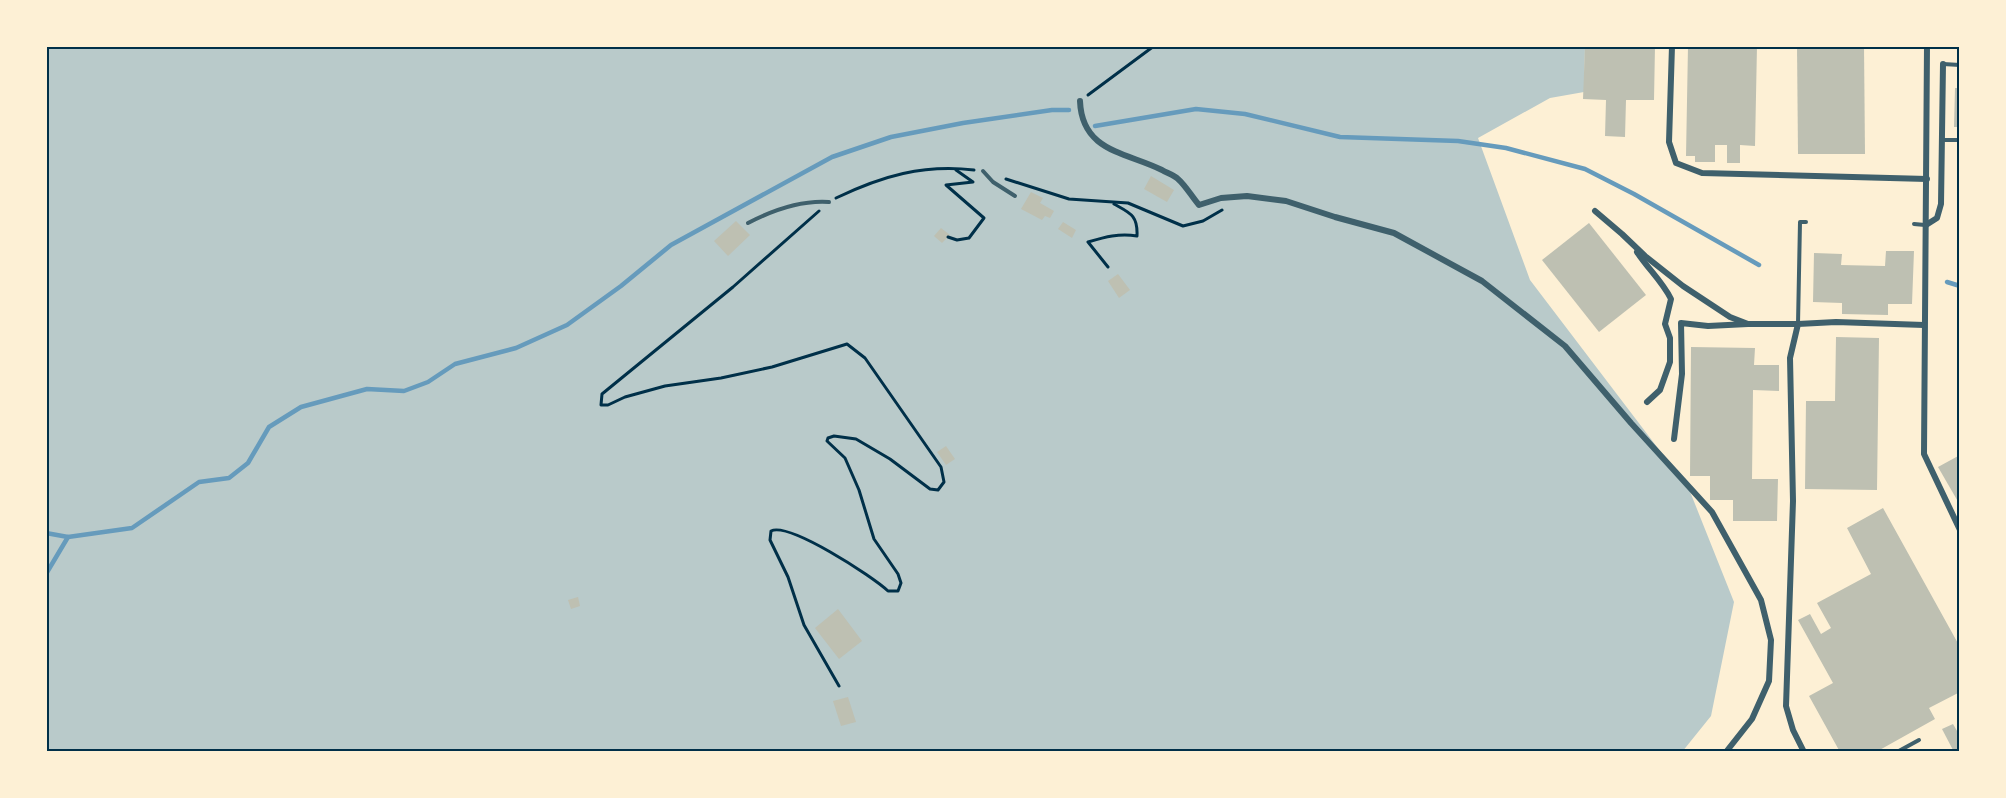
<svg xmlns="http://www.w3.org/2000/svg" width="2006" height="798" font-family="'Libre Baskerville',serif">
<rect width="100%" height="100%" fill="#fdf0d5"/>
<polygon fill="#b9caca" points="46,47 1585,47 1584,92 1550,98 1478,138 1530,280 1689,489 1734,602 1711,716 1682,752 47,751"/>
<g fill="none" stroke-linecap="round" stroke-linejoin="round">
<g stroke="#669bbc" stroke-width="4.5">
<polyline points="1095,126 1196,109 1245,114 1340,137 1458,141 1506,148 1585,169 1634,194 1759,265"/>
<polyline points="1947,282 1960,286"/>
<polyline points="46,533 68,537 132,528 199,482 229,478 248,463 269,427 301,407 367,389 404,391 428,382 455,364 516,348 567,325 621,286 671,245 832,157 891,137 963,123 1052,110 1069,110"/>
<polyline points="46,574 68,537"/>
</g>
</g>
<g fill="#bec0b2">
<polygon points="1585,46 1655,46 1654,100 1626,100 1625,137 1605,136 1606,100 1583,99"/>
<polygon points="1688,46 1757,46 1755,146 1740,145 1740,163 1727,163 1727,145 1715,145 1715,162 1695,162 1695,156 1686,156"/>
<polygon points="1797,46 1864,46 1865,154 1798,154"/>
<polygon points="1955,88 1960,88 1960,127 1954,127"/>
<polygon points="1151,176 1174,190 1167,202 1144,189"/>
<polygon points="1031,192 1043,198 1040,203 1054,211 1050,218 1045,216 1042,220 1021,209"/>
<polygon points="736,221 750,235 728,256 714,241"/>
<polygon points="1063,222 1076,230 1072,238 1058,229"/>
<polygon points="1589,223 1646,295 1599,332 1542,260"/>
<polygon points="941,228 950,235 942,243 934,236"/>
<polygon points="1886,251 1914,251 1912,304 1888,304 1888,315 1842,314 1842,303 1813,302 1814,253 1842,254 1841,265 1885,266"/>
<polygon points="1118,274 1130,290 1119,298 1108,281"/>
<polygon points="1836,337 1879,338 1877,490 1805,489 1806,401 1835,401"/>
<polygon points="1691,347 1755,348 1754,365 1779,365 1779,391 1753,390 1752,479 1778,479 1777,521 1733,521 1733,500 1710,500 1710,476 1690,476"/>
<polygon points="946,446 955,459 946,465 937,452"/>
<polygon points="1960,455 1960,505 1938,467"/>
<polygon points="1883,508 1960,647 1960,692 1929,708 1935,719 1876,752 1840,752 1809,696 1833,683 1798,620 1810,614 1821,634 1831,628 1817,603 1871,574 1847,528"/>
<polygon points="578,597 580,606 571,609 568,600"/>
<polygon points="838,609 862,641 839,659 815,628"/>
<polygon points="848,697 856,722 841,726 833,701"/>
<polygon points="1953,724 1960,736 1960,752 1954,752 1942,729"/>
</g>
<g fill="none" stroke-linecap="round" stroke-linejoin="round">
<g stroke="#003049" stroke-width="3">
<polyline points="1088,95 1154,46"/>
<polyline points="1006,179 1069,199 1128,203 1183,226 1203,221 1222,210"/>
<path d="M836 198C882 176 923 164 974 170"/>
<path d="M819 211 733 287 602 394 601 405H608L625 397 665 386 721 378 772 367 847 344 865 358 941 467 944 482 938 490 930 489 890 459 856 439 834 436 828 438 827 441 845 458 859 490 874 539 898 574 901 583 898 591H888C872 576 789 522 771 531L770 540 788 577 804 625 839 686"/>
<polyline points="948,237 957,240 969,238 984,218 946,185 973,182 956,170"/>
<path d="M1108 267 1088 242C1105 237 1119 233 1137 236 1138 215 1130 213 1114 204"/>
</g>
<g stroke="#3f606c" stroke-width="4">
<polyline points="1943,64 1960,65"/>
<polyline points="1943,140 1960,140"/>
<polyline points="983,171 993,182 1015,196"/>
<path d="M748 223C773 210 800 200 829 202"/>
<polyline points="1914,224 1925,225"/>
<polyline points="1798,324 1800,222 1806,222"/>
<polyline points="1897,752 1919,740"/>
</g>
<g stroke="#3f606c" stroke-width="6">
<polyline points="1672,46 1669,142 1676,163 1702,173 1927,179"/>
<polyline points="1927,46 1924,454 1960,530"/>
<path d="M1080 101C1082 152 1126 152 1162 170 1167 173 1174 175 1178 179 1186 186 1192 197 1199 205L1221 198 1247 196 1286 201 1335 217 1394 233 1482 281 1565 346 1631 423 1712 512 1761 600 1771 640 1769 681 1752 719 1726 752"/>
<polyline points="1595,211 1622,234 1645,256 1683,286 1730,317 1748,324 1798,324"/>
<polyline points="1926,225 1937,218 1941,204 1943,64"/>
<path d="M1637 252C1648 269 1662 281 1671 299L1665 324 1670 338V362L1660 390 1647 402"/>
<polyline points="1674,439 1682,374 1681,323 1708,326 1748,324"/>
<polyline points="1804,752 1793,730 1786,706 1793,501 1790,358 1798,324 1836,322 1924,325"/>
</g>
</g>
<rect width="2006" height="798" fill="none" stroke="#fdf0d5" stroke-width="96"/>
<rect x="48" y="48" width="1910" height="702" fill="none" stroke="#003049" stroke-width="2"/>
</svg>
